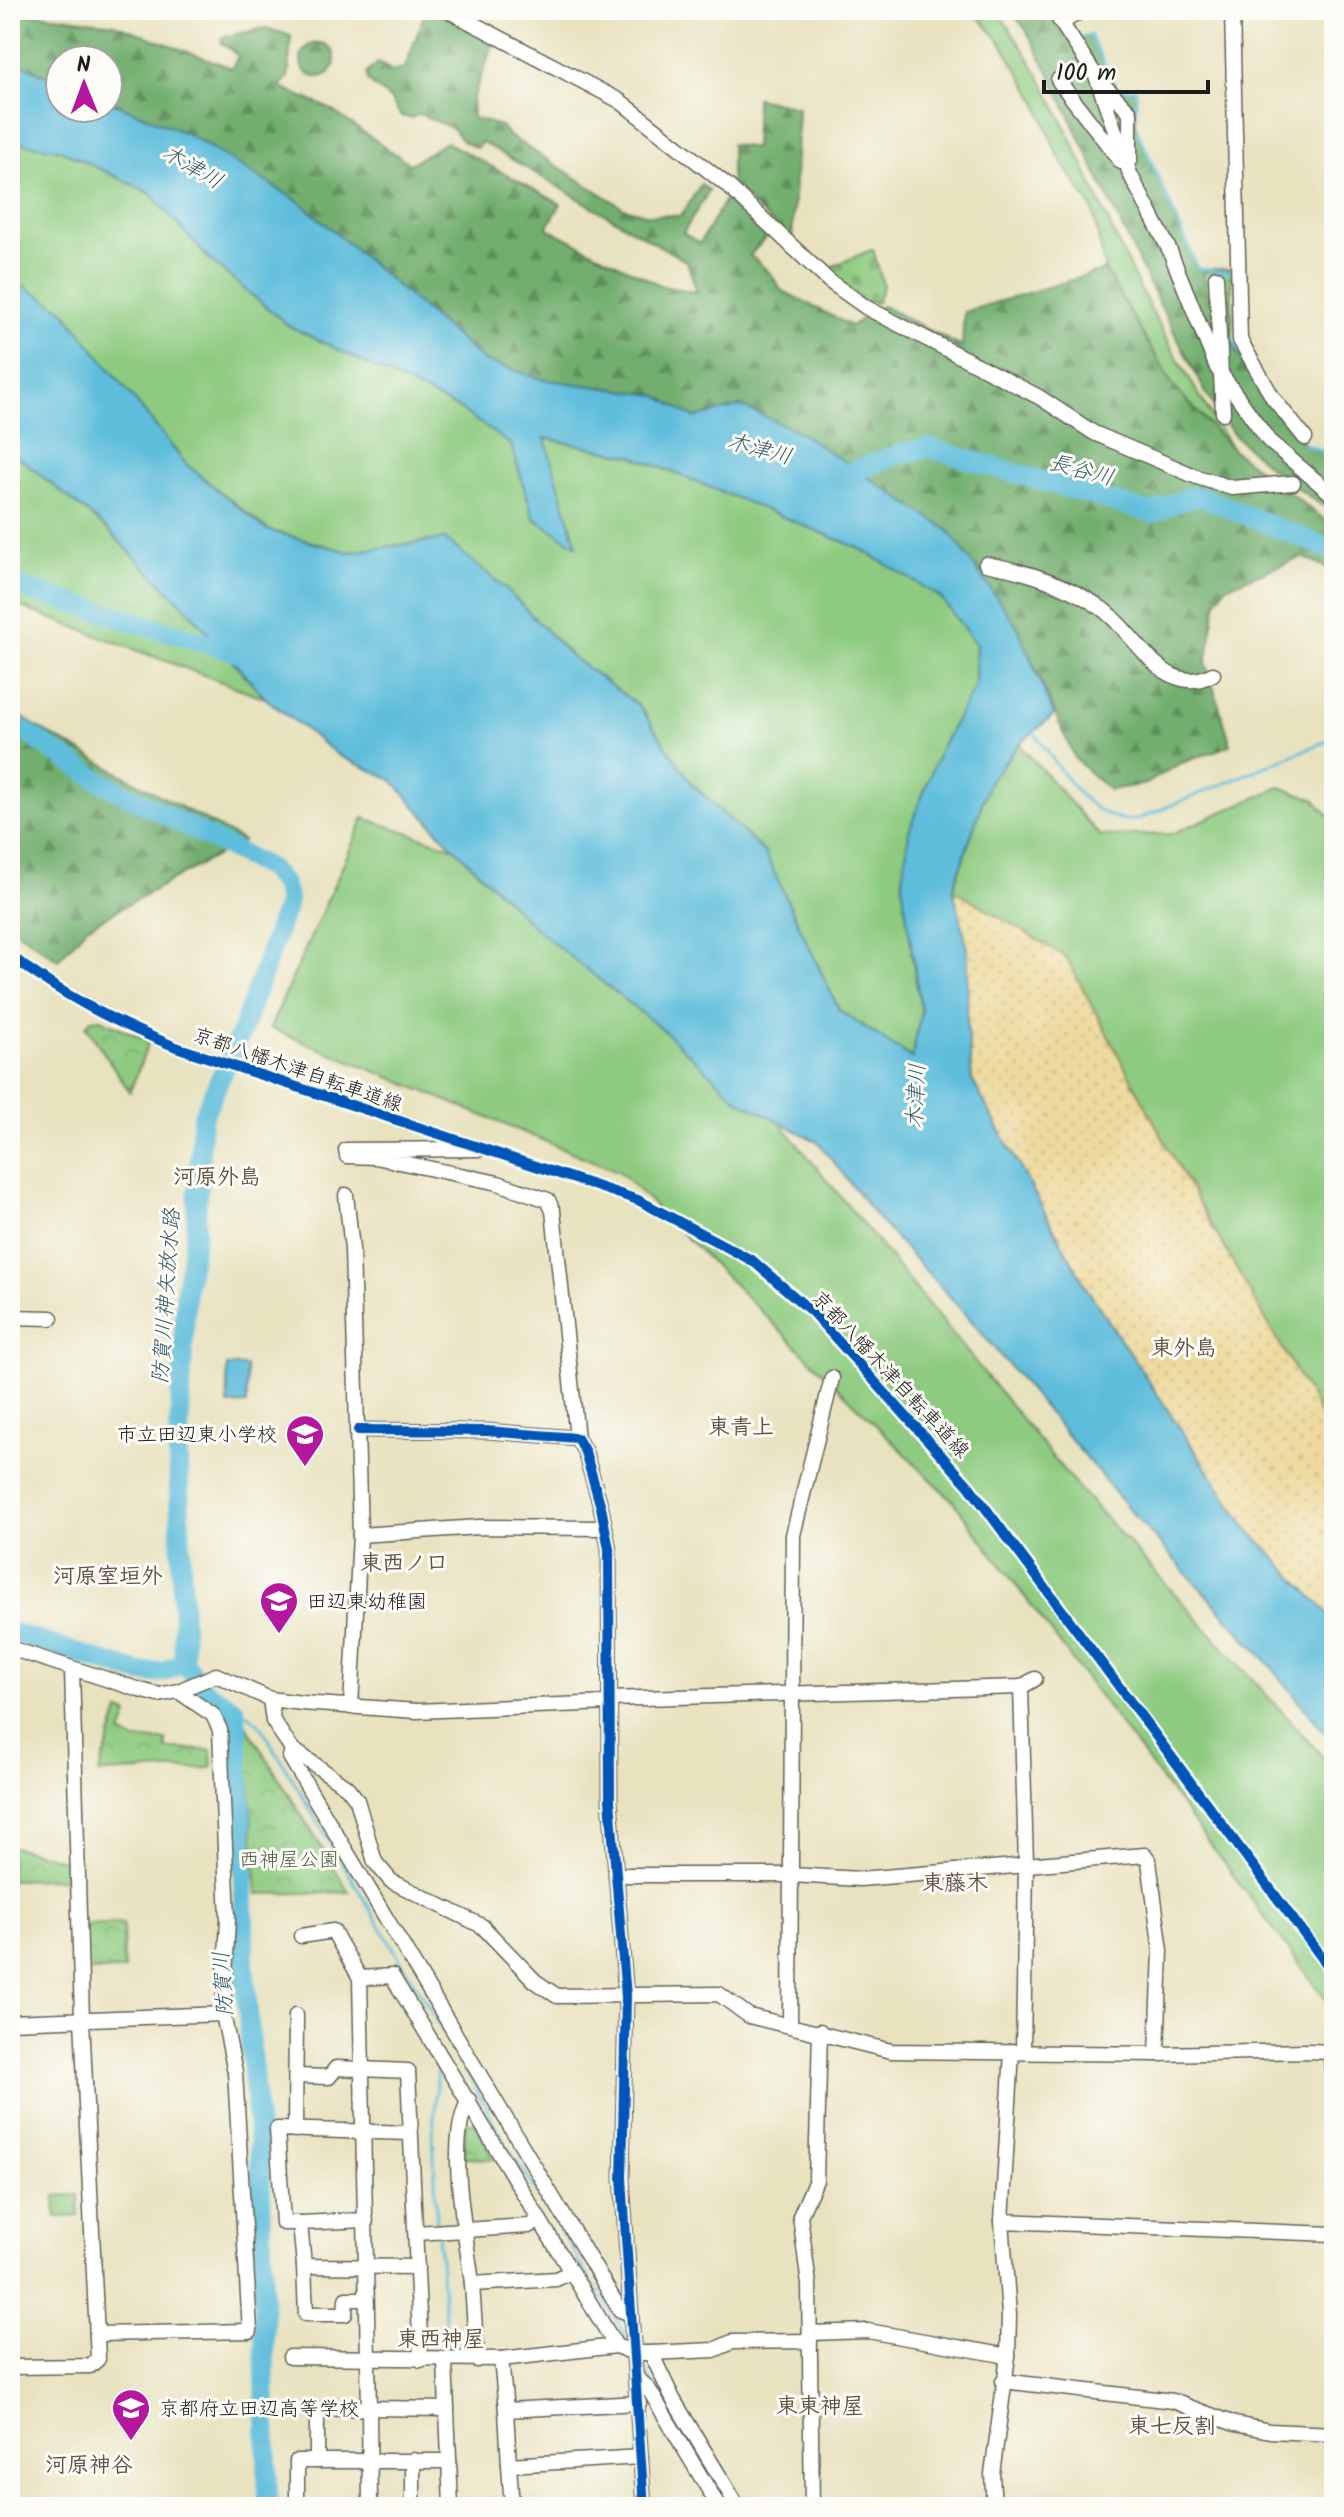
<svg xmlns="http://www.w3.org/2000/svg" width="1344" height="2517" font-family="Kalam,'Klee One',sans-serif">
<defs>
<pattern id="forest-firs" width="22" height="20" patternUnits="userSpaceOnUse" patternTransform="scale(2)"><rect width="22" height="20" fill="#72af6e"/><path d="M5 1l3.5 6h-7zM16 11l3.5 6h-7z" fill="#5d8e5a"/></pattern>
<pattern id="sand-dots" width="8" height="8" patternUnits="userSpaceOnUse" patternTransform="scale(2)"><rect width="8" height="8" fill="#eeda9e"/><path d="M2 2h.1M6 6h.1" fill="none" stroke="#ccba88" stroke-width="1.8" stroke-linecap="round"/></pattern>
<pattern id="cemetery-stones" width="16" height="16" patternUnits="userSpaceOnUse" patternTransform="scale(2)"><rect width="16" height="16" fill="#8ecb80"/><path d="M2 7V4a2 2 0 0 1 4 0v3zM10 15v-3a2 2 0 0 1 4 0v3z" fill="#7aae6e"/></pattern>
<pattern id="park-crowns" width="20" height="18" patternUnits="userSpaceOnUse" patternTransform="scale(2)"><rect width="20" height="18" fill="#8ecb80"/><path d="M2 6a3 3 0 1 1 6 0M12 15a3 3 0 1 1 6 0" fill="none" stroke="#7aae6e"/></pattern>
</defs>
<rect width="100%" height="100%" fill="#fdfcf7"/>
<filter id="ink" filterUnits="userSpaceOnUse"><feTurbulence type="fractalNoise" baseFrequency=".0125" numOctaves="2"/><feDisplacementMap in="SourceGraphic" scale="16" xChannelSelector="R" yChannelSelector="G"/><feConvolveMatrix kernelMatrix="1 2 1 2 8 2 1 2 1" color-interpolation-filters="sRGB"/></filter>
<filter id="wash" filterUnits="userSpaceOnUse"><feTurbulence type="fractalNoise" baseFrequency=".006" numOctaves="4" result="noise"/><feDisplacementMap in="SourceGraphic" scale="32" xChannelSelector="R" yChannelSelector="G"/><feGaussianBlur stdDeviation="1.8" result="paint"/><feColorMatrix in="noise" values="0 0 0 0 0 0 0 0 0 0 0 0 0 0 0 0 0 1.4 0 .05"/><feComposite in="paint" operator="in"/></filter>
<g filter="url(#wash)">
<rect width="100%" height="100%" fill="#e8e2bf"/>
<g fill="#8ecb80" stroke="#55744e" stroke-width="2">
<path d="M972 10H996C1057 89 1090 186 1133 275 1163 335 1197 394 1233 450L1174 387 1105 270 1093 210 1057 154 1036 100 1000 41Z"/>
<polygon points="10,141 61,150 150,193 209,259 289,326 460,409 511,445 534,518 576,545 544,438 633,456 859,548 940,597 976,644 975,686 941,747 911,952 921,1011 913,1058 839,1010 765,853 693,785 639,706 571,656 506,589 445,539 349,552 268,530 186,464 62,309 10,278"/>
<polygon points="10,450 107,529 190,612 265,698 10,603"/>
<polygon points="1019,744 1100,836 1171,834 1280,787 1314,799 1334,821 1334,1438 1182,1174 1066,957 953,889 990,780"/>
<polygon points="364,818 594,894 1073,1482 1334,1769 1334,2010 953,1501 620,1172 270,1028"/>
</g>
<g fill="url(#forest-firs)" stroke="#476645" stroke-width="2">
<polygon points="10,10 114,24 232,68 238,56 221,42 222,37 266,28 291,36 288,78 279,87 328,108 410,164 446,142 561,204 547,228 662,286 697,292 687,262 482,142 476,148 462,141 452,128 420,114 411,118 401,116 391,100 368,81 367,73 378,63 393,71 405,68 426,10 438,10 495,40 472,100 473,118 501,126 508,135 624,208 649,215 681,216 701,184 709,191 683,233 700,243 728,194 772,231 750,255 771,274 781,290 851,326 882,306 962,347 964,312 1105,270 1174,387 1233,450 1334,527 1334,571 1303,557 1227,586 1217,600 1206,663 1231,745 1179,764 1146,784 1109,790 1075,759 1017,626 741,406 695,418 656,395 542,379 484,361 301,203 186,133 108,101 108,60 60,60 60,81 10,60"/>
<polygon points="156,10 252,10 250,14 191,15"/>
<polygon points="1009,10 1033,10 1077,38 1090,35 1117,90 1136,89 1136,127 1198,269 1231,269 1233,345 1267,402 1304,444 1334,456 1334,505 1323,506 1278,475 1233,434 1208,397 1149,284 1049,72 1025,28"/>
<circle cx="318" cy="60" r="17"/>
<polygon points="756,98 798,107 792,242 731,184 731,144 754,148"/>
<polygon points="10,709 38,728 243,841 87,927 58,960 10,926"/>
</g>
<polygon fill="url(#sand-dots)" stroke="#857b5d" stroke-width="2" points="953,889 1066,957 1182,1174 1334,1438 1334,1620 1246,1527 1087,1289 972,1080"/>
<polygon fill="url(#cemetery-stones)" stroke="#55744e" stroke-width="2" points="873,249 883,285 877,303 864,301 824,270"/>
<g fill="url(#park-crowns)" stroke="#55744e" stroke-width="2">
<polygon points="1231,271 1231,299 1208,300 1202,272"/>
<polygon points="100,1019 149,1041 130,1092 86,1026 91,1020"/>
<polygon points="119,1711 128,1714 121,1734 135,1740 166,1740 166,1749 211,1750 212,1768 99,1773"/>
<polygon points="245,1723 349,1892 257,1894"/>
<polygon points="10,1846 64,1860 65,1879 10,1880"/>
<polygon points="123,1923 124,1970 84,1971 83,1925"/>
<polygon points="465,2123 475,2123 494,2159 464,2158"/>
<polygon points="78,2195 79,2216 56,2217 55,2196"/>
</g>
<g fill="#5ebddc" stroke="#3d6c7c" stroke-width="2">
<polygon points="10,60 60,81 60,108 108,108 108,101 186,133 301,203 484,361 542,379 656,395 695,418 741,406 799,432 948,530 1017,626 1054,715 1019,744 990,780 953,889 968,949 967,1026 972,1080 1087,1289 1246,1527 1334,1620 1334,1744 1271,1666 1134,1515 964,1312 879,1220 818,1142 738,1100 663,1030 537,930 446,840 391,779 339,756 265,698 190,612 107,529 10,450 10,278 62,309 186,464 267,530 349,552 445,539 506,589 571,656 639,706 693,785 765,853 839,1010 912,1058 921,1011 902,885 909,831 941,747 975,686 976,644 940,597 859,548 633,456 545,438 577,546 534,518 511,445 460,409 289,326 209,259 150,193 61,150 10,141"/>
<polygon points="227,1366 246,1366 247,1404 228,1405"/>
</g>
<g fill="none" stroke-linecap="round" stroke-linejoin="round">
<g stroke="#5ebddc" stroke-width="3">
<polyline points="1077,38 1090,35 1117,90 1136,89 1136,110"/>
<polyline points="1137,129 1198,269 1231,272"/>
<polyline points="1233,339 1265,399"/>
<polyline points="1304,444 1334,456"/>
<path d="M1032 729C1056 763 1088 825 1136 820L1334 738"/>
<polyline points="235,1710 249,1715 260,1725 453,2048 507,2145 628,2339"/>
<polyline points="437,2228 433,2132 438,2064"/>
<polyline points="438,2235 448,2355"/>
<polyline points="641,2363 653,2384"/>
<polyline points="662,2397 728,2507"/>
</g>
<g stroke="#5ebddc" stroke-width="20">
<polyline points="831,479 903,453 929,448 1152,513 1190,497 1202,497 1334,551"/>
<polyline points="10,580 29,590 246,655"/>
<polyline points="10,722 100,781 270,869 283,884 288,901 243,1028 202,1118 195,1238 186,1289 178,1453 184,1662"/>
<polyline points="10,1632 140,1673 164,1672 184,1662"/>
<polyline points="184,1662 205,1691 235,1710 237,1725 244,1865 244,1965 260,2155 268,2507"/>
</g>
</g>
</g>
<g filter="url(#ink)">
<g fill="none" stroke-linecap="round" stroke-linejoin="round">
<g stroke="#636155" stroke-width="17">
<g id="minor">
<polyline points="447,10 620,101 728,186 829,281 867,308 1039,397 1094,433 1197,477 1232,488 1293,483"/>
<polyline points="1053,10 1096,76 1130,174 1169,249 1217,368 1269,441 1334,496"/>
<polyline points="1232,10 1240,340 1273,398 1305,438"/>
<polyline points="1063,22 1082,10"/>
<polyline points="1058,80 1121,162"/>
<polyline points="1101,82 1130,112 1130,161"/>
<polyline points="1216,277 1223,413"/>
<path d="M986 564C1025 571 1068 585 1101 608 1136 632 1164 701 1213 674"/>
<polyline points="480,1149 346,1150 347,1156 376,1157 498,1183 548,1200 553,1211 577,1438"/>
<polyline points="346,1195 352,1249 360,1535 351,1707"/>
<polyline points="10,1317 51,1318"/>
<polyline points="358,1430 487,1431 577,1438 585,1452 601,1507 609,1549 610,1800 626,1997 622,2178 644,2507"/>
<polyline points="360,1535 479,1527 605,1528"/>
<polyline points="10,1648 140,1690 159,1695 178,1691"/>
<polyline points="1021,1687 1026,1865 1023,2051"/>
<polyline points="270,1699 273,1721 292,1749 290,1757 620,2310 631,2314"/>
<polyline points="608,1699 1021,1687 1035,1679"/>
<polyline points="292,1749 347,1787 357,1800 375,1862 391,1881 482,1926 535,1981 557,1996 719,1994 749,2016 891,2051 1157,2054 1308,2051 1330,2052 1334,2074"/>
<polyline points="616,1875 791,1875 860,1879 1145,1855 1149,1861 1161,1951 1157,2054"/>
<polyline points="301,1936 333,1931 360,1978 369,2408 447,2409"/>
<polyline points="360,1978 392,1976 616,2346"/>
<polyline points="10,2022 223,2014"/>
<polyline points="790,2024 793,1535 832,1378"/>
<polyline points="296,2076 329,2077 336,2068 408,2071 421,2360"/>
<path d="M469 2100C445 2140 467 2238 472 2284L556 2279 571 2272"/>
<polyline points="295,2130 296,2015"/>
<polyline points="366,2220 300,2223 304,2266 417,2267"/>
<polyline points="1002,2221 1334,2234"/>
<polyline points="300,2223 283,2223 277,2129 410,2133"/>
<polyline points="416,2233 529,2226 540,2221"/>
<polyline points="304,2266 306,2314 345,2314 346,2299 366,2299"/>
<polyline points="472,2284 477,2360"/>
<polyline points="810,2333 868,2331 1008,2356"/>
<polyline points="97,2334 250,2331 235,2072 223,2014 228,1919 220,1730 213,1715 178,1691 216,1675 270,1699 302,1703 417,1711 609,1703"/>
<polyline points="651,2353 714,2350 732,2342 810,2341"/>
<polyline points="290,2357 501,2359 616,2346 634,2353 651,2353 673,2399 738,2507"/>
<polyline points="501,2359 506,2410 639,2403"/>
<polyline points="445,2361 451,2507"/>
<polyline points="10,2367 90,2366 98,2359 82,2019 72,1669"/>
<polyline points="637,2378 648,2388 719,2507"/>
<polyline points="1003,2381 1173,2401 1235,2424 1270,2431 1334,2434"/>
<polyline points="506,2410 509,2465 641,2457"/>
<polyline points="413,2460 413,2507"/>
<polyline points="317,2461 317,2409 369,2408 370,2507"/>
<polyline points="509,2465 512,2507"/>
<polyline points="297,2507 297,2461 449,2461"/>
<polyline points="812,2507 809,2285 800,2216 816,2180 820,2031"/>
<polyline points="994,2507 992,2474 1008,2356 1009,2315 1002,2221 1012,2051"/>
</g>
</g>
<use href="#minor" stroke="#fff" stroke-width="14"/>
<g stroke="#fdfcf7" stroke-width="15">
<g id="cycleway">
<path d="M10 955C64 997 113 1021 176 1047L638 1200 753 1261 812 1312 969 1486 1334 1974"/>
<polyline points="358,1430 487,1431 577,1438 585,1452 601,1507 609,1549 610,1800 626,1997 622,2178 644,2507"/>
</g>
</g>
<use href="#cycleway" stroke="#0057b8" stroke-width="10"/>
</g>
</g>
<defs>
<g id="school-pin" transform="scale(2)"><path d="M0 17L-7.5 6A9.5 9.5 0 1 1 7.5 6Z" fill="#b5179e" stroke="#fdfcf7"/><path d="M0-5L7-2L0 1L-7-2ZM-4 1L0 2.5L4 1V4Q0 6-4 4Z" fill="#fff"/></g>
</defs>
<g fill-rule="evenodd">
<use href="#school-pin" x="305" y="1434"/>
<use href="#school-pin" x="279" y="1601"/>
<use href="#school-pin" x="131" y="2408"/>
</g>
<g text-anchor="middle" stroke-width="6" stroke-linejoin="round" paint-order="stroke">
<g font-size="20" fill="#1c1c1c" stroke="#fdfcf7">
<text transform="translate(298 1069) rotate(19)" y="7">京都八幡木津自転車道線</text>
<text transform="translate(891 1374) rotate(47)" y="7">京都八幡木津自転車道線</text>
</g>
<g font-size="20" fill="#1c1c1c" stroke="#fdfcf7" text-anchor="start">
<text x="277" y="1441" text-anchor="end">市立田辺東小学校</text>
<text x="307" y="1608">田辺東幼稚園</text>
<text x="159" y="2415">京都府立田辺高等学校</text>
</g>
<g font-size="20" fill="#4a6244" stroke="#fdfcf7">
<text x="289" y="1866">西神屋公園</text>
</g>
<g font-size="22" font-style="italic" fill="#365c69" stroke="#fdfcf7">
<text transform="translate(193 166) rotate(30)" y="8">木津川</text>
<text transform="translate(760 448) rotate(15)" y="8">木津川</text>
<text transform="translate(1082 469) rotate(15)" y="8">長谷川</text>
<text transform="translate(915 1096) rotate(-88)" y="8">木津川</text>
<text transform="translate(165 1296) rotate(-86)" y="8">防賀川神矢放水路</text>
<text transform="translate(222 1984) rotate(-94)" y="8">防賀川</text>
</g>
<g font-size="22" font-weight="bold" fill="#615244" stroke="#fdfcf7">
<text x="217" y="1184">河原外島</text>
<text x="1184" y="1355">東外島</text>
<text x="741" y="1434">東青上</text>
<text x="404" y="1570">東西ノ口</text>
<text x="108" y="1583">河原室垣外</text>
<text x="955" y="1890">東藤木</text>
<text x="441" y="2346">東西神屋</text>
<text x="820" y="2413">東東神屋</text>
<text x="1172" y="2433">東七反割</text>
<text x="89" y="2472">河原神谷</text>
</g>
</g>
<rect width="1344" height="2517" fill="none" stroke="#fdfcf7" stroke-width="40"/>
<g transform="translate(84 84) rotate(359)"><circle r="38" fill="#fdfcf7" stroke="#a3a29f" stroke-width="2"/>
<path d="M0-6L14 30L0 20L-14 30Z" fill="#b5179e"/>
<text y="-12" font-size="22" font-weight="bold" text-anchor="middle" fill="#1c1c1c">N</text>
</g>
<path d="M1044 80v12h164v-12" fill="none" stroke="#1c1c1c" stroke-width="4"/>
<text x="1056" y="80" font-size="24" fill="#1c1c1c" stroke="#fdfcf7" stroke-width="6" paint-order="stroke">100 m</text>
</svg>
